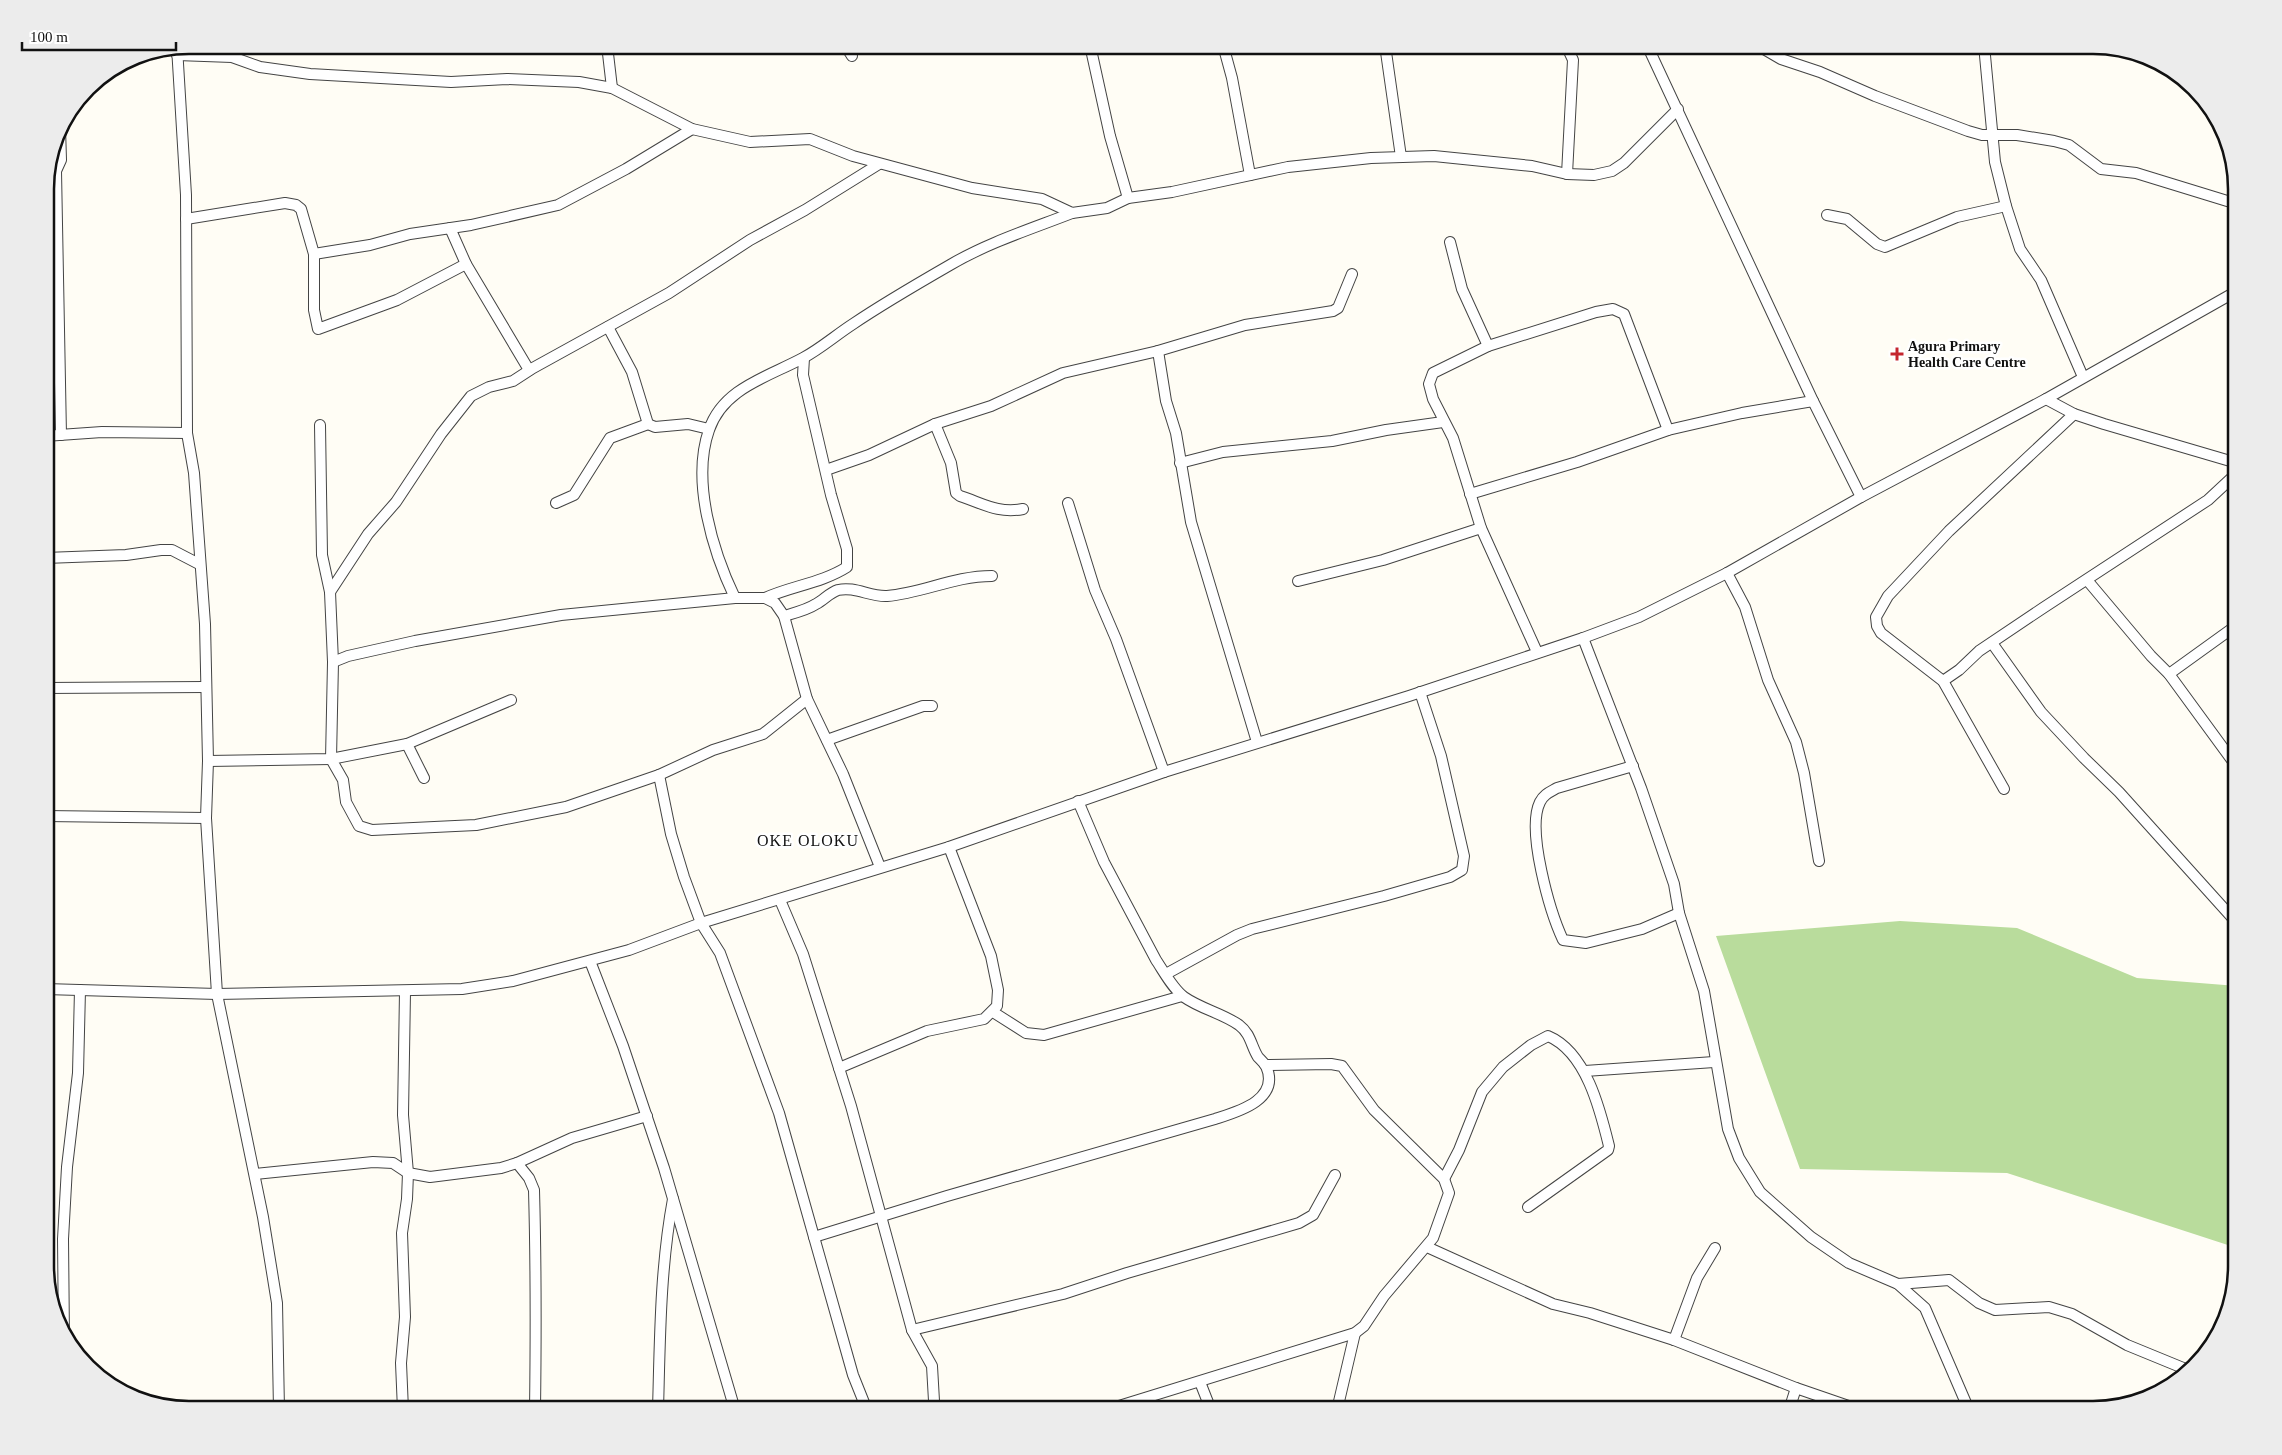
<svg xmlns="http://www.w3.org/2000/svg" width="2282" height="1455" font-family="'Times New Roman',serif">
<rect width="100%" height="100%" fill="#fffdf5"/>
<polygon fill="#b9dc9c" points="1900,921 2017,928 2137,978 2237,986 2237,1248 2007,1173 1800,1169 1716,936"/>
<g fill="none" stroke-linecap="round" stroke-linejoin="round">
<g stroke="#444" stroke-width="12">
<g id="minor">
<polyline points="607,45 612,88"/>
<polyline points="845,45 852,56"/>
<polyline points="1090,45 1110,136 1128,198"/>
<polyline points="1223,45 1232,78 1250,175"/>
<polyline points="1385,45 1401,157"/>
<polyline points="1566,45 1573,60 1567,174"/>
<polyline points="1647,45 1813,401 1861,497"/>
<polyline points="1757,45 1781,59 1820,72 1875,96 1968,131 1982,135 2017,135 2054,141 2069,145 2101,169 2136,173 2237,204"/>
<polyline points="1984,45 1995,162 2006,206 2020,249 2041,280 2083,377"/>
<polyline points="177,47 186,195 187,433 194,473 205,624 208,761 206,818 217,994 263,1217 277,1303 279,1410"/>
<polyline points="177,55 232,57 260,67 310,74 451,82 507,79 579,82 612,88 692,129 750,142 810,139 853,156 931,177 972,188 1042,199 1072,213 1107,208 1128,198 1172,192 1288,167 1371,158 1434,156 1532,166 1567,174 1594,175 1612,171 1624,163 1678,109"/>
<polyline points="60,128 61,160 56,171 61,435"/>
<polyline points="1827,215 1847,219 1877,244 1885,247 1957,217 2006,206"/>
<polyline points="186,219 285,203 296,205 301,209 314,254 314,310 318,329 397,300 466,264"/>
<polyline points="450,228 466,264 529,370"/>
<polyline points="1450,242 1462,289 1488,346"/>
<polyline points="314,254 370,245 410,234 471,225 558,205 626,169 692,129"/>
<polyline points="608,327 632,372 648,424 655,427 688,424 709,429"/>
<polyline points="1158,351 1166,401 1176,433 1191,522 1257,742"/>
<polyline points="2046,399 2074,414 2104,424 2237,463"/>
<path d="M935 424 951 463 956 493 960 496C982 503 998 514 1023 509"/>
<polyline points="320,425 322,555 330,592 333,662 331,759 343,780 346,802 359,826 372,830 476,825 566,807 659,775 671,834 684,877 701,923 720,953 779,1113 853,1375 867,1410"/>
<polyline points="45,436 102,432 187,433"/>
<polyline points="1180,463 1223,452 1332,441 1386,430 1443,422"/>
<polyline points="826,470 869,455 935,424 991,406 1063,373 1158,351 1245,325 1333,311 1338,308 1352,274"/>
<polyline points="1470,494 1577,462 1668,430 1742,413 1813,401"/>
<polyline points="556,503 574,495 610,438 648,424"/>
<polyline points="1068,503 1095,590 1116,639 1164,772"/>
<polyline points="45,558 126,555 161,550 172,550 199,564"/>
<polyline points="1727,573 1745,607 1768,680 1796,742 1804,773 1819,861"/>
<polyline points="2087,580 2151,656 2169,674 2237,767"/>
<polyline points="1298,581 1383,560 1481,528"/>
<polyline points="330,592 368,534 396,502 441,434 471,396 489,387 513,381 533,368 669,293 750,240 805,210 879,164"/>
<path d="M735 598C713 552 691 481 709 430 723 388 768 377 803 358 820 349 836 335 853 324 884 303 917 284 950 265 987 243 1031 229 1072 213"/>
<path d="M765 598C791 586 822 583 847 567V549L831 495 803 375 804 358"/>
<path d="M784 616C794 613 807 610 816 604 824 600 829 593 838 590 855 586 870 597 887 596 923 593 954 576 992 576"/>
<polyline points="1583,638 1641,788 1674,884 1679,913 1704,991 1728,1129 1739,1158 1760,1192 1811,1237 1849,1263 1898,1284 1925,1308 1969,1410"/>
<polyline points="1992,643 2041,712 2084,758 2119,792 2237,923"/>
<polyline points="1537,652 1481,528 1453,438 1433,399 1429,384 1433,373 1488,346 1596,312 1613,309 1624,314 1668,430"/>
<polyline points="333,662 348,656 415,641 561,615 735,598 765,598 775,603 784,616 807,699 843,774 880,867"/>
<polyline points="2169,674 2237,625"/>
<polyline points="1943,681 1959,670 1979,651 2043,608 2208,500 2237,473"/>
<polyline points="45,688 205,687"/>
<polyline points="827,740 923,706 932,706"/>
<polyline points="407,744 424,778"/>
<polyline points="208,761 331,759 407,744 511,700"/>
<path d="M1633 766 1557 788C1550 792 1544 794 1540 802 1526 830 1550 912 1563 940L1586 943 1642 929 1679 913"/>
<polyline points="659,775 713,750 763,734 807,699"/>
<polyline points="2004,789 1943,681 1881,633 1877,626 1876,617 1888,596 1949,531 2074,414"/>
<polyline points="45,816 206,818"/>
<polyline points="780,900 803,954 851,1106 912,1330 932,1366 934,1401"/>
<polyline points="590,961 623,1046 664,1168 735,1410"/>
<polyline points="1166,974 1237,935 1252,929 1384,896 1450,877 1462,870 1464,856 1441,756 1420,692"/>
<polyline points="45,989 217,994 462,989 513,981 629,950 701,923 949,847 1164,772 1409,696 1583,638 1639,617 1727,573 1861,497 2046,399 2237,291"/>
<polyline points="993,1012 1026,1033 1044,1035 1182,996"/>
<polyline points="839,1068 927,1031 984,1019 997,1006 998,990 991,956 949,847"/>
<polyline points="1585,1071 1714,1062"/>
<polyline points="517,1163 572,1138 647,1116"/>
<path d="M255 1174 373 1162 393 1163 408 1173 430 1177 501 1168 517 1163 529 1178 534 1190C536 1263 536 1336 535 1410"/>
<path d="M1444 1179 1459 1150 1482 1092 1503 1067 1531 1045 1548 1036C1586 1052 1600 1109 1609 1146L1608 1150 1528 1207"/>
<path d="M814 1237 947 1196 1215 1119C1237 1112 1281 1100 1266 1066 1264 1063 1261 1060 1258 1057 1251 1046 1251 1034 1239 1025 1222 1013 1201 1009 1184 997 1173 989 1164 972 1156 960L1104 862 1078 801"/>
<polyline points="1427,1247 1553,1304 1590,1313 1674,1340 1796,1388 1860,1410"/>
<polyline points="1898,1284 1949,1280 1979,1303 1995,1310 2049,1307 2072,1314 2127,1345 2188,1370"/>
<polyline points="912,1330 1063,1294 1127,1273 1299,1223 1313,1215 1335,1175"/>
<polyline points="64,1338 63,1239 67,1167 78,1073 80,990"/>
<polyline points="1674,1340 1697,1278 1715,1248"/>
<polyline points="1200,1382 1211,1410"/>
<polyline points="403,1410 401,1363 405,1317 402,1233 407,1199 408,1173 403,1115 405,992"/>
<path d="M658 1410C660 1339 660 1269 673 1199"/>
<polyline points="1106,1410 1355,1333 1364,1326 1384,1296 1433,1238 1449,1193 1444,1179 1374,1110 1342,1066 1331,1064 1265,1065"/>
<polyline points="1337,1410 1355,1333"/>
<polyline points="1789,1410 1796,1388"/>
</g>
</g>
<use href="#minor" stroke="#fff" stroke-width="10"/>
</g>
<path fill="#c4262e" stroke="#fff" stroke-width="2" d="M1894.5 346.5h5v5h5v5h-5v5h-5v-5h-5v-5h5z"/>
<g text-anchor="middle" stroke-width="5" stroke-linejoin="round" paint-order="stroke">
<g font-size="14" font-weight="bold" fill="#111" stroke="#fff" text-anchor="start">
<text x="1908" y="351">Agura Primary<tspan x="1908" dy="16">Health Care Centre</tspan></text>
</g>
<g font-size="16" letter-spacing="1" fill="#111" stroke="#fff">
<text x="808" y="846">OKE OLOKU</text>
</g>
</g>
<path d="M0 0H2282V1455H0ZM189 54H2093A135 135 0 0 1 2228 189V1266A135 135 0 0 1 2093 1401H189A135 135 0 0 1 54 1266V189A135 135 0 0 1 189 54Z" fill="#ececec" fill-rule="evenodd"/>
<path fill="none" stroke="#111" stroke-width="2.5" d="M189 54H2093A135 135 0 0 1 2228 189V1266A135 135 0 0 1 2093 1401H189A135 135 0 0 1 54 1266V189A135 135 0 0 1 189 54Z"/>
<path d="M22 42v8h154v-8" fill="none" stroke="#111111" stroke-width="2.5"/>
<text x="30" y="42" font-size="15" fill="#111111" stroke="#ffffff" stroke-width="4" paint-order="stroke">100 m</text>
</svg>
